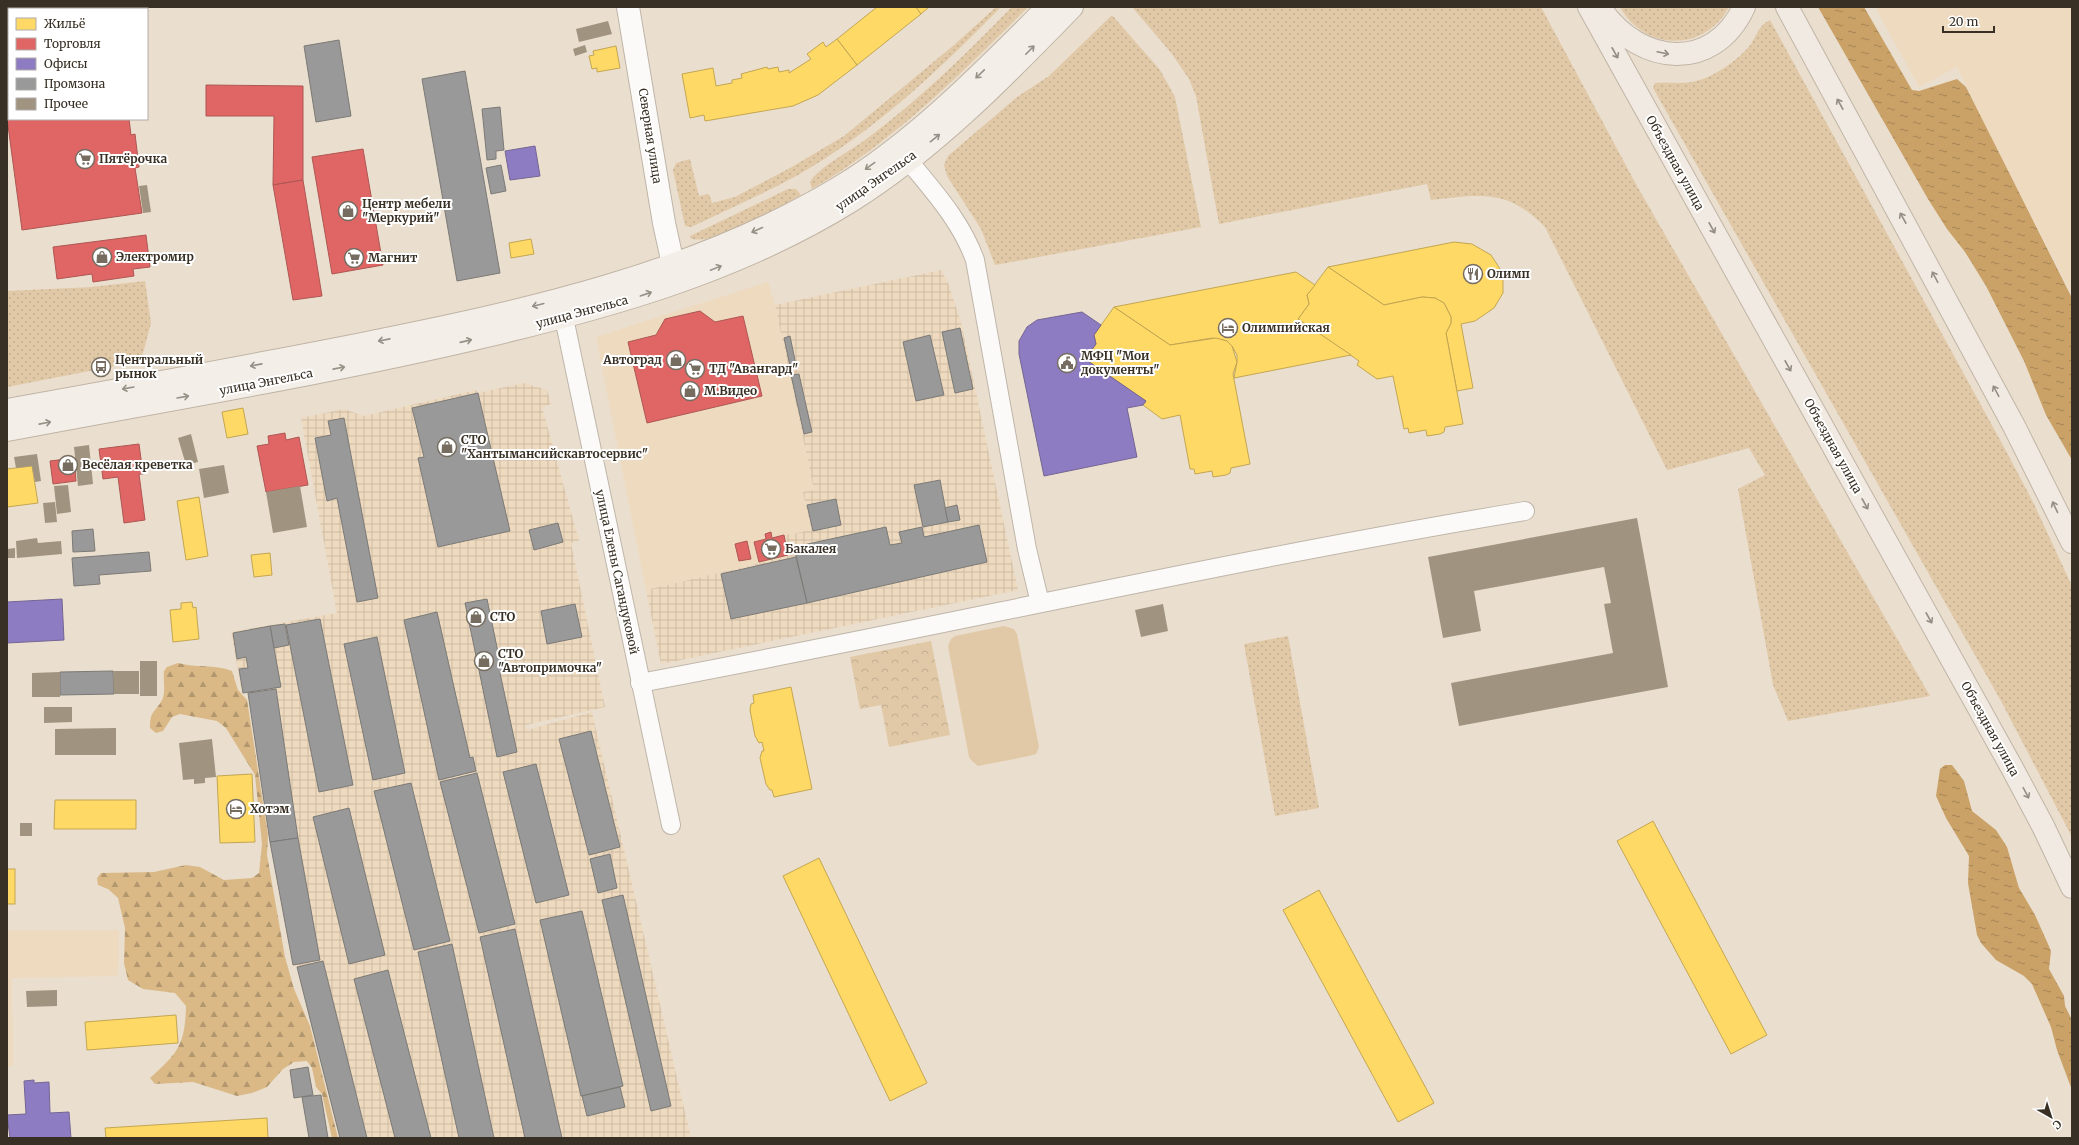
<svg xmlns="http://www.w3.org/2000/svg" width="2079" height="1145" font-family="Merriweather,serif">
<defs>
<pattern id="industrial-grid" width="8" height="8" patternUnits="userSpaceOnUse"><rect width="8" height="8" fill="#eedabf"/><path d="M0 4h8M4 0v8" fill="none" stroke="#cdbba4"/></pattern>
<pattern id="grass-dots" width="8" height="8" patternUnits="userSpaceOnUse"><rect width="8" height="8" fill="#e1c9a8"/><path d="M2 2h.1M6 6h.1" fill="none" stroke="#c2ad90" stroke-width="1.8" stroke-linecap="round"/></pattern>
<pattern id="forest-firs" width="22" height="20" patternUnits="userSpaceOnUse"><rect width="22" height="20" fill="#dbb987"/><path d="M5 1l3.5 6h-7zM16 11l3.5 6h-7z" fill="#b3976e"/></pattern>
<pattern id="park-crowns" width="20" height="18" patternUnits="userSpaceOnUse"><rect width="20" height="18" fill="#e1c9a8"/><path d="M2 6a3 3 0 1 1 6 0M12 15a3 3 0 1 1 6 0" fill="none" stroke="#c2ad90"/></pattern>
<pattern id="water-ripples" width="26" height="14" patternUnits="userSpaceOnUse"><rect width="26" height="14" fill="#caa267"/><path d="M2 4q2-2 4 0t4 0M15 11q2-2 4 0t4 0" fill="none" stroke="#a58455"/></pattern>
</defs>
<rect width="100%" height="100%" fill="#eadece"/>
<g fill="#eedabf">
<polygon points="1875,7 2072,7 2072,295 1988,131 1957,67 1919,87"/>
<polygon points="768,282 775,305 814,490 803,493 811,530 790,556 646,590 596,337"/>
<polygon points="7,930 119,930 118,976 12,978 13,1066 7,1066"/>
</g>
<g fill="url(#industrial-grid)">
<polygon points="7,7 36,7 37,9 9,9 9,84 7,84"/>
<polygon points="941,270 948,283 961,322 1018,590 661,664 646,590 790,556 786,535 811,530 803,492 814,490 775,305"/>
<polygon points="524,383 547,390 551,404 542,407 579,541 571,543 605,707 526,725 527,730 592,712 691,1138 340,1138 298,968 293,965 270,842 262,762 248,693 242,693 231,632 337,613 301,418 344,409 364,416 476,390 478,393"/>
</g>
<g fill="url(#grass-dots)">
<path d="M996 7H1001C939 70 875 131 798 175 763 194 727 210 691 227L685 226 673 170 676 163 690 159 699 196 709 194 712 203 735 197 790 168 844 136 954 45Z"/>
<path d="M1012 7H1028C961 74 894 141 812 189L810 182C815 170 853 149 865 140 919 100 966 54 1012 7Z"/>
<path d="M1132 7H1541L1637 186 1930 696 1788 721 1773 685 1738 489 1765 475 1749 448 1667 470 1545 227C1507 188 1481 195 1431 200L1427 184 1219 224 1196 96 1189 79 1172 54Z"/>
<path d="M1620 7H1729C1705 52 1645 52 1620 7Z"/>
<polygon points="1112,15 1160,70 1175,97 1201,227 995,265 981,229 947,176 944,165 948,156 1017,97 1049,76"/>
<path d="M1770 20 2005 449 2034 504 2072 586V837L2001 701 1653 88 1655 83C1668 82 1680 84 1692 82 1713 78 1739 60 1751 44 1757 35 1759 25 1770 20Z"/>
<path d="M788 189H796L801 195C780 207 713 248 690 238V236Z"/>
<polygon points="145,281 151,323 141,361 7,387 7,291 92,287"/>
<polygon points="1288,636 1319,808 1275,816 1244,644"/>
</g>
<path fill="url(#forest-firs)" d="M178 663C196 668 214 664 232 671L238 690 247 700 268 835 267 855 285 957 294 989 310 1026 338 1138H332L322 1094 316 1087 312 1068 307 1061 294 1062 283 1069 267 1087 252 1093 237 1096 193 1082 155 1084 150 1078C178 1053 185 1045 186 1006L175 993 143 989 128 980 124 963 125 928 118 898 108 889 98 885 97 878 101 873 154 872 186 865 200 867 224 880 252 878 259 873 262 844 255 775 226 728 217 721 180 714 172 717 163 731 156 733 150 728C150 710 155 713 162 700 166 693 163 679 164 671L167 667Z"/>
<polygon fill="url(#park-crowns)" points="931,641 950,735 889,747 881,705 860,709 850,657"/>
<polygon fill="#e1c9a8" points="1004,626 1014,629 1017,634 1039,747 1036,754 1029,756 978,766 972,761 969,757 948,646 951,639 955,636"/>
<g fill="url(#water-ripples)">
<polygon points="1818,7 1864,7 1912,90 1919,91 1957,79 1966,87 2072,298 2072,460 2046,415 2024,361 1986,286 1965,252 1947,229 1928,199"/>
<polygon points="1945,765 1952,765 1964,781 1972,811 1996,830 2007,847 2019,888 2035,915 2048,944 2051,951 2049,969 2064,996 2065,1006 2072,1020 2072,1090 2057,1050 2051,1027 2032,984 2024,976 1996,960 1981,943 1977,935 1968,883 1969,856 1946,818 1936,796 1940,769"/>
</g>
<g fill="#ffd966" stroke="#c3a652">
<polygon points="877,7 916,7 921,14 857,65 837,39"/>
<polygon points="916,7 929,7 921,14"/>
<polygon points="837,39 857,65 818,95 793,106 705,121 704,115 690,118 682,74 713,68 716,86 732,83 732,80 742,78 741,74 767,67 768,69 778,67 779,72 789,70 789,73 811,59 807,54 823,42 826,47"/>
<polygon points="616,46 620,68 597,72 597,68 592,69 589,56 594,55 593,51"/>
<polygon points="531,239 534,254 511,258 509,243"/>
<polygon points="1454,242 1472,244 1491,255 1502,272 1503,282 1503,293 1494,308 1475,321 1461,324 1473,388 1457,391 1446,333 1451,323 1451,317 1444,303 1435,298 1422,297 1384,305 1328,267"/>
<polygon points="1328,267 1384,305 1422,297 1435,298 1444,303 1451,317 1451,323 1446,333 1463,424 1445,427 1444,432 1440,434 1427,436 1426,430 1409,433 1408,428 1404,429 1393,376 1377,379 1357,365 1359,361 1298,319 1309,304 1307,295"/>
<polygon points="1296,272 1315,285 1307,295 1309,304 1298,319 1351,355 1234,378 1237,362 1237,355 1232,346 1227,341 1212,338 1170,345 1114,307"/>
<polygon points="1114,307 1170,345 1216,338 1227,341 1232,346 1237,362 1233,374 1250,464 1231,468 1230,473 1226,475 1213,477 1212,471 1195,474 1194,469 1190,469 1180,415 1162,419 1143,405 1146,401 1085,359 1096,344 1094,335"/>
<polygon points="243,408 248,434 227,438 222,412"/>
<polygon points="32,466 38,503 7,507 7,469"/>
<polygon points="199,497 208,556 186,560 177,501"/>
<polygon points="270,553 272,575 254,577 251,555"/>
<polygon points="192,602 193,608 196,607 199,639 173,642 170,610 181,609 181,603"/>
<polygon points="791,687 812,789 774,797 772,790 770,790 766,784 760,758 762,751 764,751 762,742 759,743 755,736 750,710 751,704 754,703 753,695"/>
<polygon points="252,774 255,842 220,843 217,776"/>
<polygon points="55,800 136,800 136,829 54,829"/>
<polygon points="1653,821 1767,1035 1731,1054 1617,841"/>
<polygon points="819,858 927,1083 890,1101 783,876"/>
<rect x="7" y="869" width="8" height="35"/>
<polygon points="1319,890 1434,1103 1398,1122 1283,910"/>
<polygon points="176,1015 178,1043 87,1050 85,1022"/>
<polygon points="267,1118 268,1138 106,1138 105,1128"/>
</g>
<g fill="#e06666" stroke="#ae5652">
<polygon points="206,85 303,86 303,180 273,185 274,116 206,116"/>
<polygon points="9,107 9,119 129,119 131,135 135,134 139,167 135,168 142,213 22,230 7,118 7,108"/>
<polygon points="363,149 383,265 332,274 312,157"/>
<polygon points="303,180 322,296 293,300 273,185"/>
<polygon points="146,235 150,267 133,269 134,276 93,282 92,274 57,279 53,247"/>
<polygon points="700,311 715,322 743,316 762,396 647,423 628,342 656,335 665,319"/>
<polygon points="285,433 286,440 299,437 308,485 266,492 257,446 269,444 268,436"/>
<polygon points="139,444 143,474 139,474 145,520 124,523 118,477 103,479 99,449"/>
<polygon points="74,458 76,481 53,484 50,461"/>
<polygon points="771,532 772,538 784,535 788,555 759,562 754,542 766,539 765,534"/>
<polygon points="747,541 751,559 739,561 735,544"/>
</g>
<g fill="#8e7cc3" stroke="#746593">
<polygon points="535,146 540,176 510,180 505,151"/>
<polygon points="1082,312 1101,325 1094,335 1096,344 1085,359 1146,401 1143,405 1127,408 1137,457 1044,476 1019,354 1019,341 1027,327 1037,320"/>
<polygon points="62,599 64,640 7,643 7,602"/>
<polygon points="34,1080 34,1083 49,1082 50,1113 69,1112 71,1138 10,1138 7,1115 26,1114 24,1081"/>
</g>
<g fill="#999" stroke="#7c7a76">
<polygon points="8,7 26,7 26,9 9,9 9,29"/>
<polygon points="339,40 351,116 316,122 304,46"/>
<polygon points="465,71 500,273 457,281 422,79"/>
<polygon points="500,107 504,150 496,151 496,159 487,160 482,109"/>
<polygon points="501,165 506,191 491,194 486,168"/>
<polygon points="960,328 973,389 955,393 942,332"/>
<polygon points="930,335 944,395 916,401 903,342"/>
<polygon points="790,336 796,365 790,366 784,338"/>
<polygon points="799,374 812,432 804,434 791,375"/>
<polygon points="478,393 510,531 438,547 418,458 424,457 412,408"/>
<polygon points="344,418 378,598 357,602 337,498 327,501 315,438 331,435 328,421"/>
<polygon points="940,480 948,522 923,527 914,485"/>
<polygon points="836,499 841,525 813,531 807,505"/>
<polygon points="957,505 960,520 948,522 945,508"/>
<polygon points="558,523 563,542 534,550 529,530"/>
<polygon points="979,525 987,562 807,603 794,547 886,527 890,545 902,543 899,532 922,527 924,537"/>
<polygon points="93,529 95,551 73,552 72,531"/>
<polygon points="149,552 151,571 99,575 100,584 74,586 72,558"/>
<polygon points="796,557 807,603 731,619 721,574"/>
<polygon points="487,599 499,657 504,656 507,671 500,673 517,752 497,757 465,603"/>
<polygon points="575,604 582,637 547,644 541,611"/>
<polygon points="437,612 470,758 473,757 476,771 439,780 404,620"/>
<polygon points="320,619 353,785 319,792 286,625"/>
<polygon points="285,624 289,645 274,648 270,626"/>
<polygon points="270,626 281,687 243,693 239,669 248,668 246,657 237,659 233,633"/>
<polygon points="377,637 405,773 373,780 344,644"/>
<polygon points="113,671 114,694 60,695 60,672"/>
<polygon points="276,689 298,838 270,842 248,693"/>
<polygon points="591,731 620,847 589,855 559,739"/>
<polygon points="536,764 569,895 536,903 503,772"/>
<polygon points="477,773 515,924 479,933 440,782"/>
<polygon points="411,783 450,941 414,950 374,791"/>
<polygon points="349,808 385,955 349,964 313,817"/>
<polygon points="298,838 320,960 293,965 270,842"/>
<polygon points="610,854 617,888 598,893 590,859"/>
<polygon points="623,895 671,1106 651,1111 602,900"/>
<polygon points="582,911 623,1086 581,1096 540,920"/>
<polygon points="515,929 562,1138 525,1138 480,937"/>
<polygon points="452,944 494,1138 459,1138 418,952"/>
<polygon points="323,961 367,1138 340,1138 297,967"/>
<polygon points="388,970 431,1138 395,1138 354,979"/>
<polygon points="308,1067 313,1095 294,1098 290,1070"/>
<polygon points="620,1087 625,1107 587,1116 582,1096"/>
<polygon points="321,1095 328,1138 309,1138 302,1097"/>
</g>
<g fill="#a09481">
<polygon points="608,21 612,34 579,42 576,29"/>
<polygon points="585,45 587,52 575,56 573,49"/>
<polygon points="147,185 151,212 143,213 139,186"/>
<polygon points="191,434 198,462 186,465 178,438"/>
<polygon points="89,445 93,484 78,486 74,447"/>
<polygon points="37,454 41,481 35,482 32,466 16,468 14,457"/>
<polygon points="224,465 229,493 204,498 199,469"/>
<polygon points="68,485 71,512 57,514 54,486"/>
<polygon points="300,486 307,527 273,533 266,492"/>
<polygon points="55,502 57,522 45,523 43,503"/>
<polygon points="1637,518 1668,687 1459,726 1451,683 1613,653 1604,604 1611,603 1604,567 1474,591 1481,631 1443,638 1428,557"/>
<polygon points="37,538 38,543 61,541 62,554 17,558 16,541"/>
<polygon points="15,548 15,558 7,558 7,549"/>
<polygon points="1163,604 1168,631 1141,637 1135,610"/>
<rect x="140" y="661" width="17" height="35"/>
<polygon points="113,671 139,671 139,694 114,694"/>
<polygon points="60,672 60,697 32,697 32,673"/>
<polygon points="44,707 72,707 72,722 44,723"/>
<polygon points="116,728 116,755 55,755 55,729"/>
<polygon points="212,739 216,777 205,778 205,783 194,784 194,779 183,780 179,743"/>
<rect x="20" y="823" width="12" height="13"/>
<polygon points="57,990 57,1006 27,1007 26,991"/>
</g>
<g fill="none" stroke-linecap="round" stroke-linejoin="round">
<g stroke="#bfb6aa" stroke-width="20">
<g id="minor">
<path d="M908 160C934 192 961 221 975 260L1027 549 1040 603"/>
<polyline points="564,318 671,825"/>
<path d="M640 683C936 628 1228 560 1525 511"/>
</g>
</g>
<g stroke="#bfb6aa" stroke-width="24">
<polyline id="tertiary" points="628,7 664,223 673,264"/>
</g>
<g stroke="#c0b4a5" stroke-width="24">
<g id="primary">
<path d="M7 410C124 389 240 368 357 345 522 312 694 275 840 187 916 141 985 70 1048 7"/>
<path d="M7 430C165 400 325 374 482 337 610 307 738 271 851 201 934 149 1004 77 1072 7"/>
</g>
</g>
<g stroke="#c0b4a5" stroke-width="24">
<g id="trunk">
<polyline points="1589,7 2011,766 2043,826 2072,887"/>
<polyline points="1787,7 2014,426 2072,542"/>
<path d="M1602 11C1641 65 1713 73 1744 7"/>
</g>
</g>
<use href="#minor" stroke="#fcfaf8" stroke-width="18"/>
<use href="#tertiary" stroke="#fcfaf8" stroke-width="22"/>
<use href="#primary" stroke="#f3efe8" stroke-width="22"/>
<use href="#trunk" stroke="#f0eae2" stroke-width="22"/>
</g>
<defs><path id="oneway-shaft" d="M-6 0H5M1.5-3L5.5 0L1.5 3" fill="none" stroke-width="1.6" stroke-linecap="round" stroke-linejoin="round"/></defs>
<g stroke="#969086">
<use href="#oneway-shaft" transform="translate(1030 50) rotate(-45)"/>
<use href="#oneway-shaft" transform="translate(980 74) rotate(136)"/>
<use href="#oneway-shaft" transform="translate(935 138) rotate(-39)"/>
<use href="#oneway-shaft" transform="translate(870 166) rotate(144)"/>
<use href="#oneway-shaft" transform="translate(757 230) rotate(156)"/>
<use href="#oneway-shaft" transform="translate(716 268) rotate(-22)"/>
<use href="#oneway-shaft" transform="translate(646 294) rotate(-19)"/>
<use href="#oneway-shaft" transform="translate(538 305) rotate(166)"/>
<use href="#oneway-shaft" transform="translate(384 340) rotate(169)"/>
<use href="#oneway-shaft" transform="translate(466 341) rotate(-13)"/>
<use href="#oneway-shaft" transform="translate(256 365) rotate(169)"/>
<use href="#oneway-shaft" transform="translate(339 368) rotate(-11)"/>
<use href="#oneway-shaft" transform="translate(128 388) rotate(170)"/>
<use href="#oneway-shaft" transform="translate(183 397) rotate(-10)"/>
<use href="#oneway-shaft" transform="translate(45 423) rotate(-11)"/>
</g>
<g stroke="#948d83">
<use href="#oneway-shaft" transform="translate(1615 53) rotate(61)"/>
<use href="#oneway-shaft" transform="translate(1663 53) rotate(12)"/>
<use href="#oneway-shaft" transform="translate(1840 104) rotate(-119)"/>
<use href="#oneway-shaft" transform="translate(1903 218) rotate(-119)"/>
<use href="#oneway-shaft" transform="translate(1712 228) rotate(61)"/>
<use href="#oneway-shaft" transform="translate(1935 277) rotate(-118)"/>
<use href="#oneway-shaft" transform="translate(1788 366) rotate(61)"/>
<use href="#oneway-shaft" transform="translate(1996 391) rotate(-118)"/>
<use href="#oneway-shaft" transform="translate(1865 504) rotate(61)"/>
<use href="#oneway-shaft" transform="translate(2055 507) rotate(-115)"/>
<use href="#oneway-shaft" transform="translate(1929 618) rotate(61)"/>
<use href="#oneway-shaft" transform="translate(2026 793) rotate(62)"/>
</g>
<defs>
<g id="supermarket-ring" transform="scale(1)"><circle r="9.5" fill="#fff" stroke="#766d60" stroke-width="1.5"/><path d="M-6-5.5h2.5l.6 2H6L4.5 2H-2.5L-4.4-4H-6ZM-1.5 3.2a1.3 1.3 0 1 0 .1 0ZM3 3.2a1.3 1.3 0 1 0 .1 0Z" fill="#766d60"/></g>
<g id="shop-ring" transform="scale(1)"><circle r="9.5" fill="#fff" stroke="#766d60" stroke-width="1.5"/><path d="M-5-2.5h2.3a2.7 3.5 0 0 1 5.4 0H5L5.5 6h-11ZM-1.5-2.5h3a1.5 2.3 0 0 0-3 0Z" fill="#766d60"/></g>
<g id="restaurant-ring" transform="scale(1)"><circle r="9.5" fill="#fff" stroke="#766d60" stroke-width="1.5"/><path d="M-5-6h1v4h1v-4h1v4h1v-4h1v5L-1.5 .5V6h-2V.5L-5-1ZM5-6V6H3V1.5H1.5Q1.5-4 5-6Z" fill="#766d60"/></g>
<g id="hotel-ring" transform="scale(1)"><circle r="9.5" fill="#fff" stroke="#766d60" stroke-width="1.5"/><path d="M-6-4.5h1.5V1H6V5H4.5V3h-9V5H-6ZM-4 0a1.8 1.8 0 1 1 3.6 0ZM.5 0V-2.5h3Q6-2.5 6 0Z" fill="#766d60"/></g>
<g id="civic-ring" transform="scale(1)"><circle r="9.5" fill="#fff" stroke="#766d60" stroke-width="1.5"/><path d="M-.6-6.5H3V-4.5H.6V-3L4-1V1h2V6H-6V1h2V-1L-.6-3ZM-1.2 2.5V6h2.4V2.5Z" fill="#766d60"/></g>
<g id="bus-ring" transform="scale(1)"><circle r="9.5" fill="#fff" stroke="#766d60" stroke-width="1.5"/><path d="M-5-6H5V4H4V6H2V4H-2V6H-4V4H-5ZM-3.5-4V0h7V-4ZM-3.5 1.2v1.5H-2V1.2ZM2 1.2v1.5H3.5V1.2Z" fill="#766d60"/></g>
</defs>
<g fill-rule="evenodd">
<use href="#supermarket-ring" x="85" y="159"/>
<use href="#shop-ring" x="348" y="211"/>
<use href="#shop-ring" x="102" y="257"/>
<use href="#supermarket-ring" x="354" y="258"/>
<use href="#restaurant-ring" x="1473" y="274"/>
<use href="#hotel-ring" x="1228" y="328"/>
<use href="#shop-ring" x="676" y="360"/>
<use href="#civic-ring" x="1067" y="363"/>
<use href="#bus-ring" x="101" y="367"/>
<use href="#supermarket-ring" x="695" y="369"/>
<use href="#shop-ring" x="690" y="391"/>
<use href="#shop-ring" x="447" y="447"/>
<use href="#shop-ring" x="68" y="465"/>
<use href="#supermarket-ring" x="771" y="549"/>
<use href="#shop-ring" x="476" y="617"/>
<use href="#shop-ring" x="484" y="661"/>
<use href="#hotel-ring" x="236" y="809"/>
</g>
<g text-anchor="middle" stroke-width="4" stroke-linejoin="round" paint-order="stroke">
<g font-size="12" fill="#383024" stroke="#fff">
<text transform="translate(650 136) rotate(81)" y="4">Северная улица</text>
<text transform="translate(1675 163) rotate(61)" y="4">Объездная улица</text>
<text transform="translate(876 181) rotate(-35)" y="4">улица Энгельса</text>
<text transform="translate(582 312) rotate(-15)" y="4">улица Энгельса</text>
<text transform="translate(266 382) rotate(-11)" y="4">улица Энгельса</text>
<text transform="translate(1833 446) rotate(61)" y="4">Объездная улица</text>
<text transform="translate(617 572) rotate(78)" y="4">улица Елены Сагандуковой</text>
<text transform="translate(1990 729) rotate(61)" y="4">Объездная улица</text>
</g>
<g font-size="12" font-weight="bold" fill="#383024" stroke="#fff" text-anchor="start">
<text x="99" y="163">Пятёрочка</text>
<text x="362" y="208">Центр мебели<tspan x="362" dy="14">"Меркурий"</tspan></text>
<text x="116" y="261">Электромир</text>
<text x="368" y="262">Магнит</text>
<text x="1487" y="278">Олимп</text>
<text x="1242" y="332">Олимпийская</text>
<text x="1081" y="360">МФЦ "Мои<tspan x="1081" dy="14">документы"</tspan></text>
<text x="115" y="364">Центральный<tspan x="115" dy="14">рынок</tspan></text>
<text x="662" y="364" text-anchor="end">Автоград</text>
<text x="709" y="373">ТД "Авангард"</text>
<text x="704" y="395">М.Видео</text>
<text x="461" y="444">СТО<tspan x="461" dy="14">"Хантымансийскавтосервис"</tspan></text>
<text x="82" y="469">Весёлая креветка</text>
<text x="785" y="553">Бакалея</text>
<text x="490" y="621">СТО</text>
<text x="498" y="658">СТО<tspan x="498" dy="14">"Автопримочка"</tspan></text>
<text x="250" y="813">Хотэм</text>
</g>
</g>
<rect width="2079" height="1145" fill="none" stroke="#383024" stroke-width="16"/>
<rect x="8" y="8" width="140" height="112" fill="#ffffff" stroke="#afaca7"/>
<rect x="16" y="18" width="20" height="12" fill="#ffd966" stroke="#afaca7"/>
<text x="44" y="28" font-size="12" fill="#383024">Жильё</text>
<rect x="16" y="38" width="20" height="12" fill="#e06666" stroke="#afaca7"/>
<text x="44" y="48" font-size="12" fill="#383024">Торговля</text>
<rect x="16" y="58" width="20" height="12" fill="#8e7cc3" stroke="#afaca7"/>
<text x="44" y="68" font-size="12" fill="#383024">Офисы</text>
<rect x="16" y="78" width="20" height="12" fill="#999999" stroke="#afaca7"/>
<text x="44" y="88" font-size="12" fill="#383024">Промзона</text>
<rect x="16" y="98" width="20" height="12" fill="#a09481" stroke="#afaca7"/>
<text x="44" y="108" font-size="12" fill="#383024">Прочее</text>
<g transform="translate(2051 1117) rotate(141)" stroke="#ffffff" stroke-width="3" paint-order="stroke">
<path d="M0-3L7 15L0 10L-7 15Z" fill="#383024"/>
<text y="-6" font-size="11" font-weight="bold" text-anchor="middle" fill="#383024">С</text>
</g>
<path d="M1943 26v6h51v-6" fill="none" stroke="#383024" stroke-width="2"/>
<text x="1949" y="26" font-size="12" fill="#383024" stroke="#ffffff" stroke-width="3" paint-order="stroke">20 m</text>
</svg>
